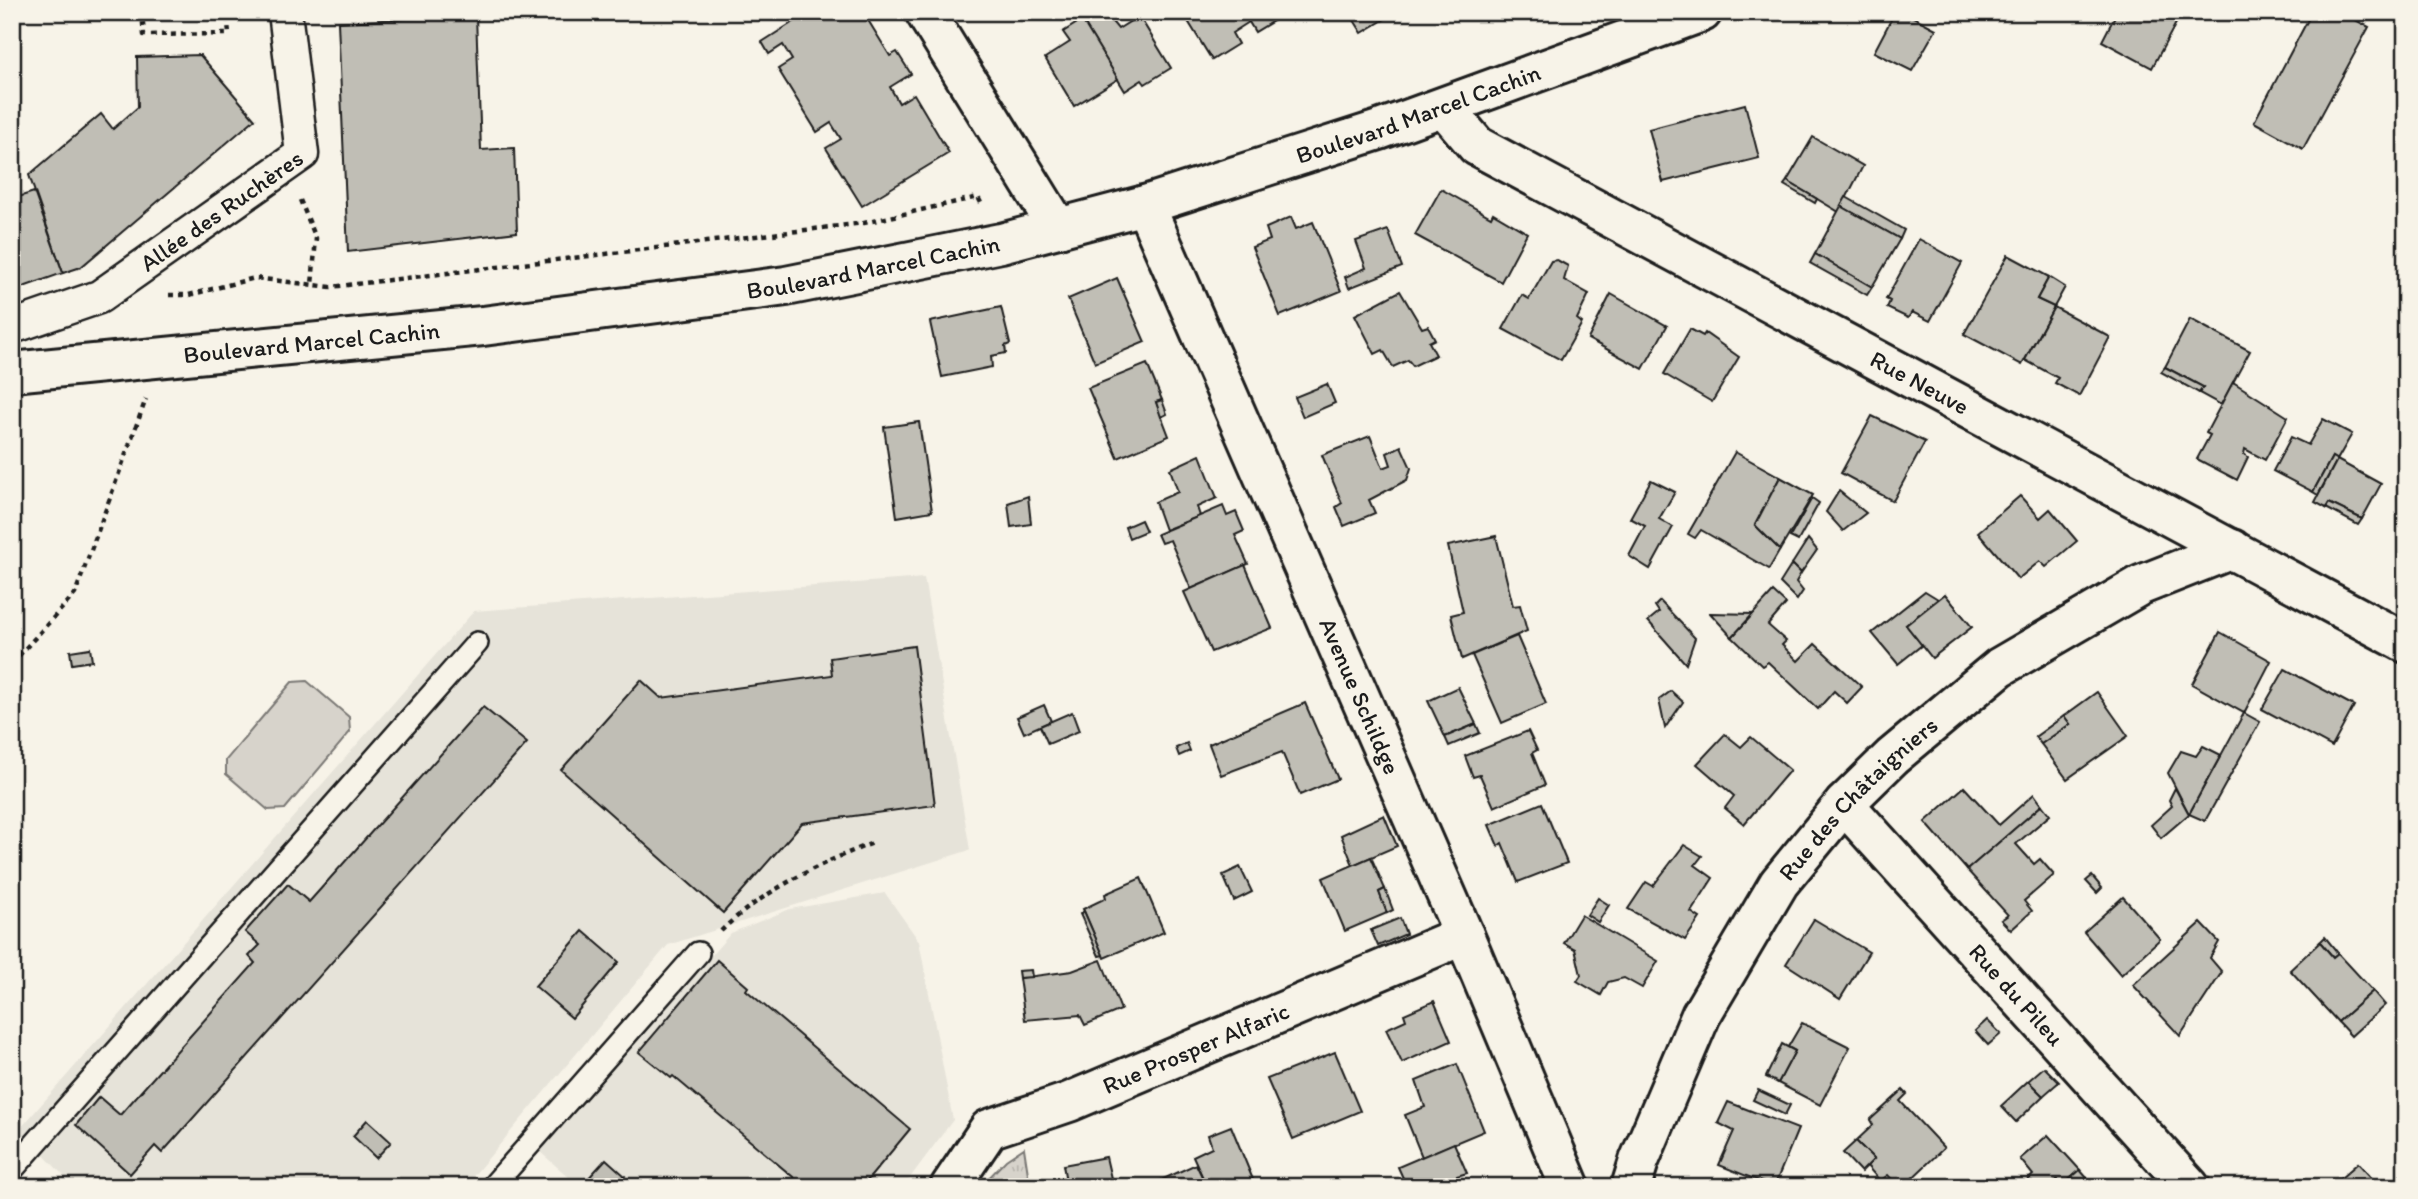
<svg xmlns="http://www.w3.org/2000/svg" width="2418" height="1199" font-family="Itim,sans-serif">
<defs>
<pattern id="grass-tufts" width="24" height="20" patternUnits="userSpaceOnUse" patternTransform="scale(1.75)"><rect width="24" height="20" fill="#d7d3cb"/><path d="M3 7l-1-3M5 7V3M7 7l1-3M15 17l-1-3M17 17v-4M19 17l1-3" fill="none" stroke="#b8b5ae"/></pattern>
</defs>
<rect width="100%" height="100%" fill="#f7f3e8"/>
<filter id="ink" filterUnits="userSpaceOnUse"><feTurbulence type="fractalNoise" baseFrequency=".0143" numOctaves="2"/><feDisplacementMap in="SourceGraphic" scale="14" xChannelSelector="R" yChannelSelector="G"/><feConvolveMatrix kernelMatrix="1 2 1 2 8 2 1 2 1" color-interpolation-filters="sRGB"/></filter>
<g filter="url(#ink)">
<g fill="#e6e3d9">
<polygon points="924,578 970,850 668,945 464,1187 61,1187 67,1179 19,1130 474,611"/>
<polygon points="885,893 919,941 953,1120 903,1187 580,1187 539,1151 731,933 790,909"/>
</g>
<polygon fill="url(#grass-tufts)" stroke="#7a7874" stroke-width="2" points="1024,1148 1030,1187 980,1187 1006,1160"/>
<polygon fill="#d7d3cb" stroke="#7a7874" stroke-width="2" points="307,681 349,717 350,732 285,809 268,810 226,774 226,760 292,682"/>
<g fill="#c0beb5" stroke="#1c1c1c" stroke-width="2">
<polygon points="809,12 863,12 890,56 897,52 911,74 890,87 899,103 914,94 949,153 862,206 826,148 841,139 831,123 817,132 778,69 792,60 783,45 769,54 762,42"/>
<polygon points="1104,12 1118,29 1139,16 1171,68 1145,84 1142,80 1125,91 1084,24"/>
<polygon points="1243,12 1249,22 1232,33 1238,44 1212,60 1183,13"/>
<polygon points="1243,12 1288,12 1255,32"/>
<polygon points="1349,12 1386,12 1388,17 1362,33"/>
<polygon points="1895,12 1904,12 1936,29 1912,71 1874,52"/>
<polygon points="2117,12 2182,12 2152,68 2102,41"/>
<polygon points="2312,12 2340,12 2369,27 2303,149 2254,122"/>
<polygon points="476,16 481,150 514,148 517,232 348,252 338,22"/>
<polygon points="1082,20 1118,79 1074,106 1045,58 1070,42 1063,32"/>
<polygon points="200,55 255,119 81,267 63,273 29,175 101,114 113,129 138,107 137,57"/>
<polygon points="1745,104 1759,158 1663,182 1649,129"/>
<polygon points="1813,137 1863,166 1839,212 1787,181"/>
<polygon points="1787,181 1817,199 1815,203 1784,185"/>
<polygon points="1441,189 1491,217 1493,213 1527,233 1501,282 1415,235"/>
<polygon points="34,192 63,273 12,291 12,199"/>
<polygon points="1846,197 1904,230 1900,239 1841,206"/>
<polygon points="1841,206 1900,239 1872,287 1815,254"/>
<polygon points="1291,217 1296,229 1313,222 1341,291 1280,316 1252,247 1270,240 1266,228"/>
<polygon points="1388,230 1402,267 1349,288 1345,277 1366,268 1356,241"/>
<polygon points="1919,239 1962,263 1930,321 1912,312 1908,318 1887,308 1890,301 1886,299"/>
<polygon points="1815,254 1872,287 1867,295 1810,263"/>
<polygon points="2008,255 2049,277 2037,299 2054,307 2022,365 1964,334"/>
<polygon points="1557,260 1568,266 1564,280 1589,294 1577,319 1582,323 1561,360 1503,329 1522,295 1529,299 1551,261"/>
<polygon points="2049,277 2065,287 2054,307 2037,299"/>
<polygon points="1117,278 1145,342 1095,363 1068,299"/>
<polygon points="1400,291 1422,328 1428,326 1435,339 1429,342 1436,355 1413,366 1408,360 1393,367 1383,350 1375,354 1355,315"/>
<polygon points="1611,294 1667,326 1643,369 1588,339"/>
<polygon points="1001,307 1010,344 1005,346 1006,353 991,356 992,367 942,377 930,322"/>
<polygon points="2054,307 2110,337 2079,396 2055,383 2058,378 2025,360"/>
<polygon points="2190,319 2250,351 2221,405 2199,393 2203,387 2165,367"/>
<polygon points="1690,329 1703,336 1705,333 1739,357 1712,402 1664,374"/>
<polygon points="1147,364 1162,400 1156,402 1169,436 1118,458 1088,388"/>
<polygon points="2165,367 2203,387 2199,393 2161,372"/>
<polygon points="2233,382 2288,417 2265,460 2245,449 2244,454 2248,457 2237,480 2197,459 2210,435 2206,433"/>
<polygon points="1327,384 1335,403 1303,417 1295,397"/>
<polygon points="1162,400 1167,414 1161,417 1156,402"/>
<polygon points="1872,416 1925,442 1893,501 1841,473"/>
<polygon points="2323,419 2352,434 2337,460 2332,457 2313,492 2273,471 2291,437 2308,445"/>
<polygon points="919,422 932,511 897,517 884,427"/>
<polygon points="1370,436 1383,468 1391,465 1387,453 1401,446 1411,468 1407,480 1369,500 1375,513 1344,526 1336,507 1342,503 1322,455"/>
<polygon points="1735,452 1780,477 1755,525 1780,550 1769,569 1701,530 1695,538 1688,534"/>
<polygon points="1200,455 1217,498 1197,507 1200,516 1165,530 1155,502 1178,492 1170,469"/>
<polygon points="2332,457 2337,460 2318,495 2313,492"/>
<polygon points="2337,460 2381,484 2362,519 2329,503 2326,508 2315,502"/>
<polygon points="1780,477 1813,495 1780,550 1755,525"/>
<polygon points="1651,480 1675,492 1659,519 1673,527 1650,569 1629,556 1645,526 1630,518"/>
<polygon points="1839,491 1866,513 1843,531 1826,512"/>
<polygon points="1028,496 1031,524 1011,527 1008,503"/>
<polygon points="2020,496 2040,518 2050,509 2077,541 2046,567 2040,561 2018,579 1978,532"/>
<polygon points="1812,498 1819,503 1798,541 1790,537"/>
<polygon points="2329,503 2362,519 2358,525 2326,508"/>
<polygon points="1223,506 1227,516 1236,512 1244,531 1235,535 1248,564 1191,589 1170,540 1161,543 1157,534"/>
<polygon points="1141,520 1146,531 1129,538 1125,527"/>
<polygon points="1496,536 1513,606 1520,605 1527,631 1462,659 1451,615 1463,612 1448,546"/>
<polygon points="1808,539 1817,550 1801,573 1792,564"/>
<polygon points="1792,564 1801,573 1796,582 1803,591 1797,600 1780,583"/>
<polygon points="1245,565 1272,628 1211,652 1184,592"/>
<polygon points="1925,591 1938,599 1906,625 1922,645 1898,664 1872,633"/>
<polygon points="1773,592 1786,604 1768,625 1786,641 1782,645 1798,661 1815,644 1862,687 1847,703 1834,691 1818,709 1768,662 1762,666 1732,637"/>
<polygon points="1945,594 1972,627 1932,658 1906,625"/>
<polygon points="1660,601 1695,638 1686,664 1648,621 1659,612 1655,606"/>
<polygon points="1710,613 1753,614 1732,637"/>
<polygon points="2220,632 2271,661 2244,713 2192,684"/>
<polygon points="1517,636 1546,704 1502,723 1472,655"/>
<polygon points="914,646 935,805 802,823 723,913 561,770 641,680 661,698 832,675 830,658"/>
<polygon points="90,648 92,661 72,664 70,651"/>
<polygon points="2285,669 2354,706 2332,747 2262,709"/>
<polygon points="1458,687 1476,724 1445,737 1428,701"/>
<polygon points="1671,691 1683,702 1665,728 1659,700"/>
<polygon points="2097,692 2128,736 2067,779 2041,744 2070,724 2064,716"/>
<polygon points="1305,703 1338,779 1300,795 1282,752 1221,775 1209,744"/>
<polygon points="1044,705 1051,721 1024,733 1017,717"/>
<polygon points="483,707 527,743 162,1153 155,1146 130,1174 76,1125 99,1097 120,1115 255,963 249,956 260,945 245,932 288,884 309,902"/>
<polygon points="1072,712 1079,731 1048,744 1040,726"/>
<polygon points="2244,713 2260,722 2205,821 2189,814"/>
<polygon points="2064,716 2070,724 2041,744 2035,737"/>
<polygon points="1476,724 1480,733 1449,746 1445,737"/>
<polygon points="1528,731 1537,750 1532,753 1545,785 1494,807 1480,775 1473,777 1465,756"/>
<polygon points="1725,734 1741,747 1751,737 1790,770 1744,824 1725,808 1734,796 1697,764"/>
<polygon points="1187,743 1190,751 1179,756 1176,748"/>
<polygon points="2203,746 2221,755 2189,814 2168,773 2181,751 2196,756"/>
<polygon points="1964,787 1999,825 2034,794 2042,805 1967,870 1925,822"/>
<polygon points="2175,788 2189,814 2161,838 2151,825 2172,806 2169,800"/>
<polygon points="1542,803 1567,863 1518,882 1502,843 1498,846 1489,825"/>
<polygon points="2042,805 2050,815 2016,844 2034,864 2040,859 2054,875 2024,901 2032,911 2011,930 2001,920 2008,915 1967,870"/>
<polygon points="1384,815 1397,846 1353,865 1341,835"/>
<polygon points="1684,845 1702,856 1695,865 1713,878 1691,912 1700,918 1685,940 1628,909 1646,882 1653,886"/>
<polygon points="1371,857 1385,889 1379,892 1387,913 1345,931 1323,878"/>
<polygon points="1240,867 1252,892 1234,901 1223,875"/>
<polygon points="2092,876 2102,888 2097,893 2086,881"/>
<polygon points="1141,878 1164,932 1104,958 1083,909 1106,898 1105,894"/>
<polygon points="1385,889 1393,910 1387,913 1379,892"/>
<polygon points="2123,897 2160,939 2121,975 2084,932"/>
<polygon points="1598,898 1609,905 1598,922 1587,915"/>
<polygon points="1084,911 1103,955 1099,956 1080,914"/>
<polygon points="1581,915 1658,961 1642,988 1624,978 1608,982 1601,995 1577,981 1581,975 1575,949 1564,943"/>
<polygon points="1400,918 1406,934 1378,946 1371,930"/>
<polygon points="1814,919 1869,952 1840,999 1786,964"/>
<polygon points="2201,923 2219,942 2210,958 2222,972 2180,1036 2133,985"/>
<polygon points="583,931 619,962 572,1018 535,986"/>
<polygon points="2325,937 2338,953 2333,957 2320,942"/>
<polygon points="2320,942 2333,957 2338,953 2373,991 2338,1022 2290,970"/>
<polygon points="717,960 748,987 746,990 910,1129 862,1187 805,1187 673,1076 671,1078 639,1052"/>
<polygon points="1101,960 1121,1010 1085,1025 1080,1015 1025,1020 1019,978 1072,971"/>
<polygon points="1031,970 1032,977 1019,978 1018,971"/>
<polygon points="2373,991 2385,1005 2351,1036 2338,1022"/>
<polygon points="1434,1001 1451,1041 1402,1063 1386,1029 1406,1020 1404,1014"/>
<polygon points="1987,1020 2001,1034 1988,1045 1975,1031"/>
<polygon points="1802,1023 1850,1047 1820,1105 1778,1083 1795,1051 1788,1047"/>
<polygon points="1782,1044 1795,1051 1778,1083 1766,1077"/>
<polygon points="1335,1052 1360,1111 1293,1139 1267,1079"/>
<polygon points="1457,1064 1484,1131 1422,1157 1405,1115 1425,1107 1416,1081"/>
<polygon points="2044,1067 2059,1082 2043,1096 2028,1081"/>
<polygon points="2028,1081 2043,1096 2016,1122 2001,1106"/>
<polygon points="1758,1090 1790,1105 1785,1115 1753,1100"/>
<polygon points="1903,1090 1907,1094 1900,1101 1944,1148 1903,1187 1899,1187 1888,1175 1880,1181 1867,1166 1874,1159 1856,1141 1873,1125 1870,1120"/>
<polygon points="1728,1102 1798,1129 1774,1187 1719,1165 1734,1131 1718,1123"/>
<polygon points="367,1120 391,1142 376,1158 353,1136"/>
<polygon points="1231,1126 1256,1187 1207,1187 1193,1156 1212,1147 1208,1135"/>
<polygon points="2048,1135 2080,1170 2062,1186 2057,1180 2049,1187 2024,1187 2023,1185 2033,1175 2020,1159"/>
<polygon points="1856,1141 1874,1159 1861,1172 1843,1153"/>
<polygon points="1454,1143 1467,1173 1457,1176 1462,1187 1407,1187 1398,1167"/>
<polygon points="1106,1157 1113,1187 1067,1187 1063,1165"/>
<polygon points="606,1159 625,1176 615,1187 590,1187 585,1182"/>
<polygon points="2358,1163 2380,1187 2331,1187"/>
<polygon points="1196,1164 1207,1187 1146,1187"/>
<polygon points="2080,1170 2095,1187 2049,1187 2057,1180 2062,1186"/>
<polygon points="2403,1174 2406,1187 2389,1187"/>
</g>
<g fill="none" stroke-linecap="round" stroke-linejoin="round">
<g stroke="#1c1c1c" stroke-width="26">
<g id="service">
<polyline points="12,1170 477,643"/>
<polyline points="492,1187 698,953"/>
</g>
</g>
<g stroke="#1c1c1c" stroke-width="37">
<g id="pedestrian">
<path id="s1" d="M12 327 99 297 302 154 285 12"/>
</g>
</g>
<g stroke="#1c1c1c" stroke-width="44">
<g id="minor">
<polyline points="925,12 1058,228"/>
<path id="s2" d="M1444 107 1477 146 2406 643"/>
<path id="s3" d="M1145 205 1464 935 1570 1187"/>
<path id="s4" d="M12 372 483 326 786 286 1001 243 1145 205 1379 130 1702 12"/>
<path id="s5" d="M1844 804 2190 1187"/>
<path id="s6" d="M950 1187 989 1129 1069 1102 1464 935"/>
<path id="s7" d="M1631 1187 1639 1161 1701 1015 1779 883 1844 804 1892 757 2000 667 2141 585 2232 549"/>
</g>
</g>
<g stroke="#1c1c1c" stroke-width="4.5" stroke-dasharray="5 5" stroke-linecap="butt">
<polyline points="142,12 144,35 229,34 227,12"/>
<polyline points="300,200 316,238 312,285"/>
<polyline points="169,295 189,295 255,278 331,287 864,223 978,197 982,205"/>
<polyline points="12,663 75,594 146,399"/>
<path d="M721 931C759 893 822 862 873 843"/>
</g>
<use href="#service" stroke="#f7f3e8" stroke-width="21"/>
<use href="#pedestrian" stroke="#f7f3e8" stroke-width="32"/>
<use href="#minor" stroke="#f7f3e8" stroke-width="38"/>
</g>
</g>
<g text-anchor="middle" stroke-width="7" stroke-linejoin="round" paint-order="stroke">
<g font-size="24" fill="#1c1c1c" stroke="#f7f3e8">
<text dy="8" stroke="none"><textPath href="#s4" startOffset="1435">Boulevard Marcel Cachin</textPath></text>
<text dy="8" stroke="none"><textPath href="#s1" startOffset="242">Allée des Ruchères</textPath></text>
<text dy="8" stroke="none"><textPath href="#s4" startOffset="868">Boulevard Marcel Cachin</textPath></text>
<text dy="8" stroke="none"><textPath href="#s4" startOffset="301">Boulevard Marcel Cachin</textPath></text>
<text dy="8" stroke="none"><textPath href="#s2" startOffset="553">Rue Neuve</textPath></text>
<text dy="8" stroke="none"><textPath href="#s3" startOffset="536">Avenue Schildge</textPath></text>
<text dy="8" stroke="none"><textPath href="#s7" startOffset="455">Rue des Châtaigniers</textPath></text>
<text dy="8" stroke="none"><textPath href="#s5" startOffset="257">Rue du Pileu</textPath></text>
<text dy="8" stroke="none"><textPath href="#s6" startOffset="292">Rue Prosper Alfaric</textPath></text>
</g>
</g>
<rect width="2418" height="1199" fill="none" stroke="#f7f3e8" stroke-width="42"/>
<rect x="21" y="21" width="2376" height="1157" fill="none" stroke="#1c1c1c" stroke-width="2.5" filter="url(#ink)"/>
</svg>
